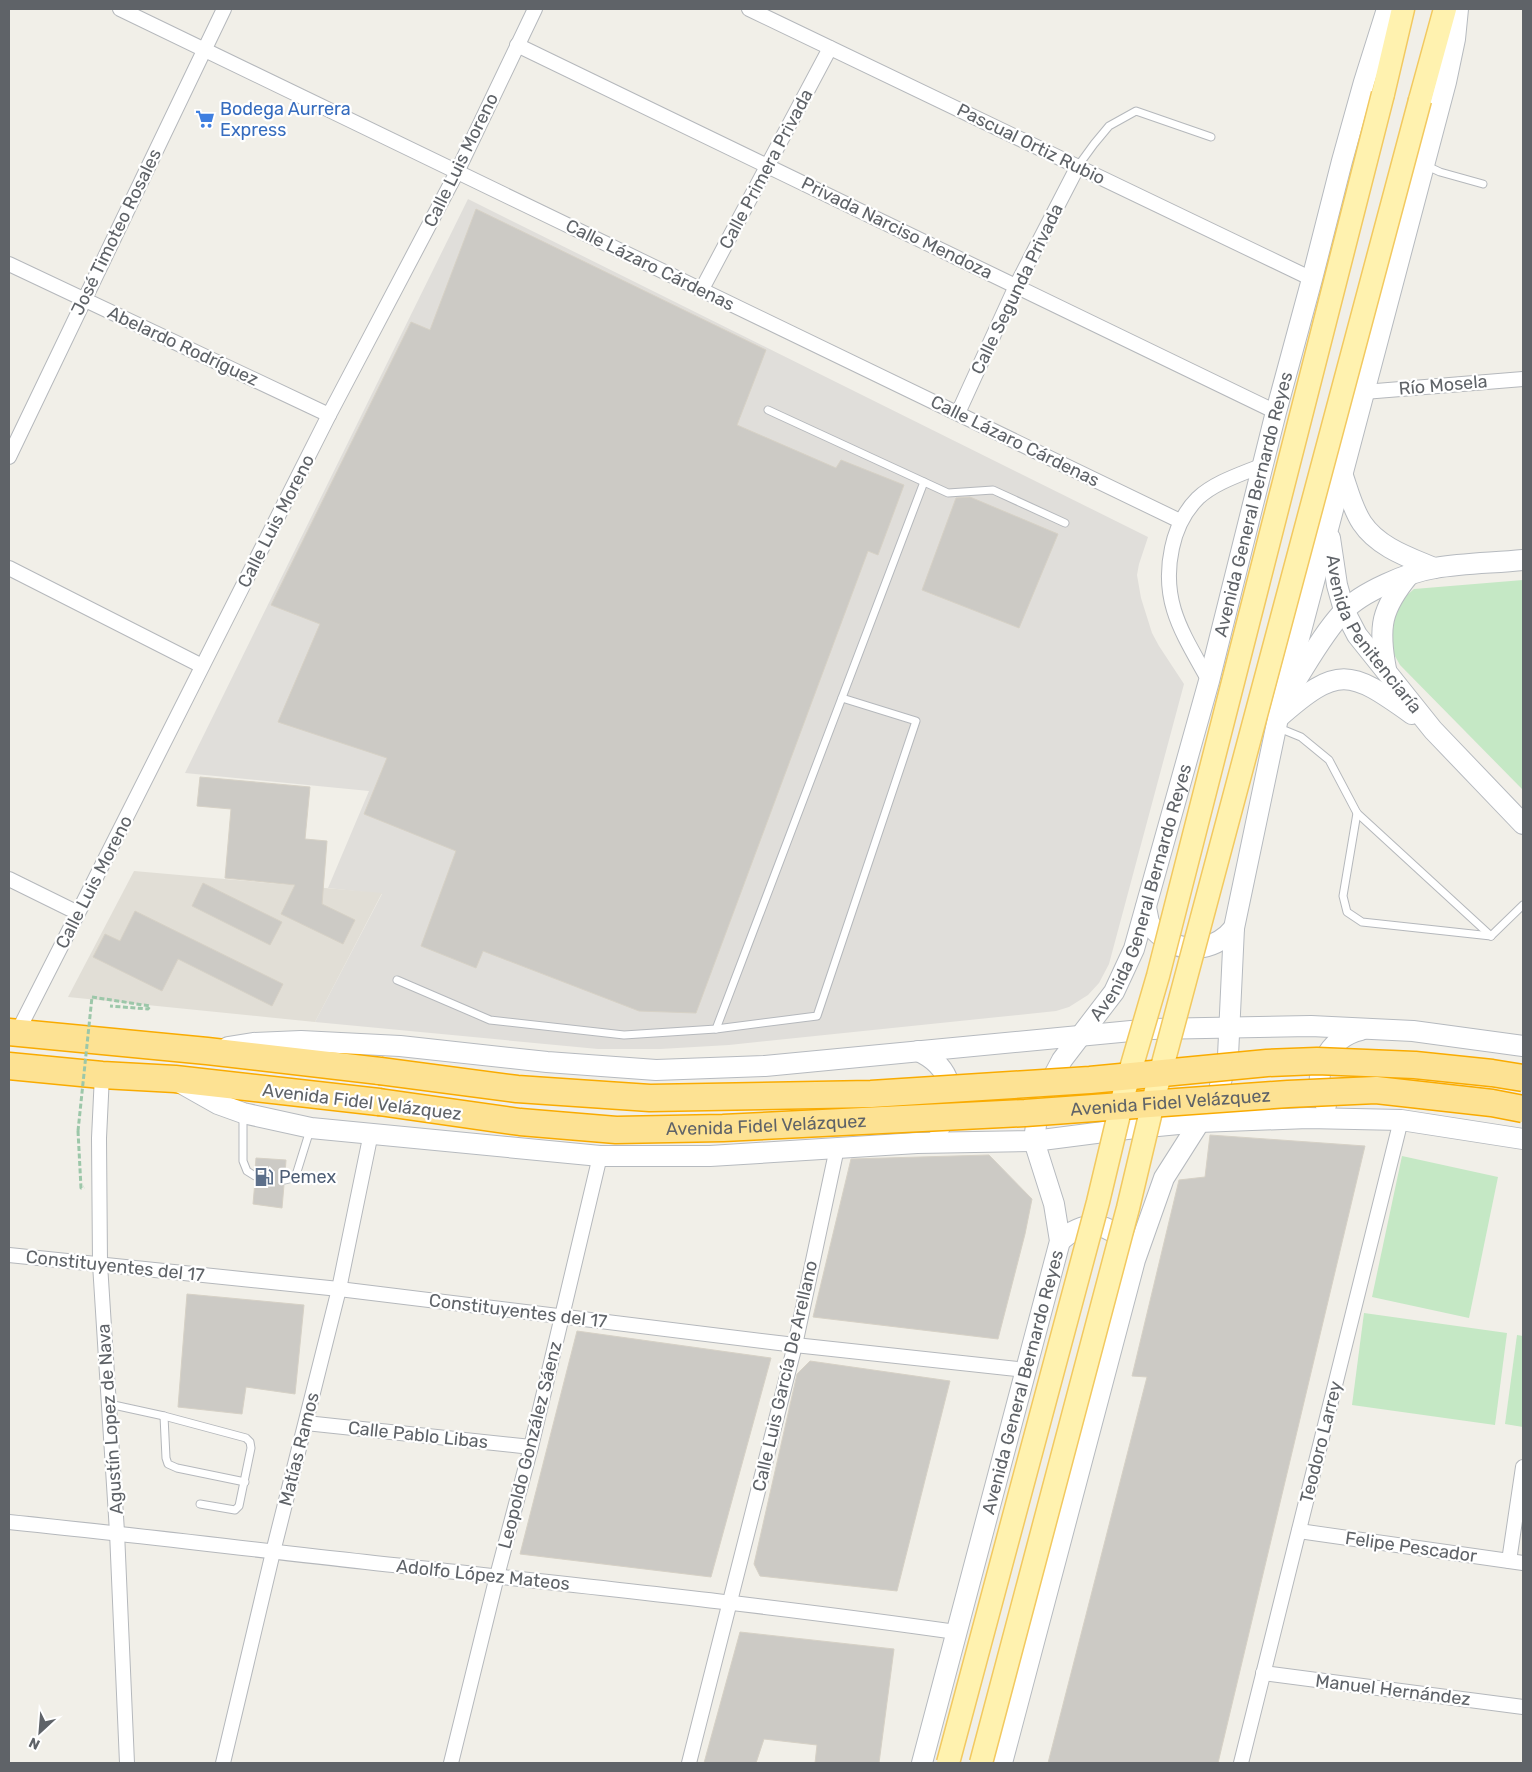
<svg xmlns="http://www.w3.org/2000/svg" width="1532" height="1772" font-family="Rubik,sans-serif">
<rect width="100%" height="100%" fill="#f1efe8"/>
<polygon fill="#e0deda" points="468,199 1148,537 1139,564 1137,575 1141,598 1152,633 1159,646 1184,684 1109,964 1099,983 1088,995 1069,1007 1056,1011 729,1045 660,1049 598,1049 315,1022 382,894 328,888 369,791 185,773"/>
<polygon fill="#e1ded6" points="134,871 382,893 315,1022 68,997"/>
<g fill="#c5e8c5">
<polygon points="1523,580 1523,790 1400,665 1391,649 1391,622 1397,604 1414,589"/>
<polygon points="1402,1156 1498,1177 1469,1318 1372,1297"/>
<polygon points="1364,1313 1507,1333 1495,1425 1352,1405"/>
<polygon points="1517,1335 1523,1336 1523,1427 1505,1424"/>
</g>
<g fill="#cccac5" stroke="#d6d1c6">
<polygon points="476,209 766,350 737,425 836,468 841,460 904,485 878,555 868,551 696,1013 639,1011 483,951 476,968 421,946 456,851 364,814 387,758 278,722 320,624 271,605 411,322 430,330"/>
<polygon points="970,497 1058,534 1019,628 922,590 956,498"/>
<polygon points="200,777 310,787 305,839 327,841 322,904 355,920 343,944 281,914 295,885 225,878 231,809 197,806"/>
<polygon points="203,883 282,922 270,945 192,906"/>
<polygon points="135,911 283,984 272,1006 178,959 162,991 93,957 105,934 120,941"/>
<polygon points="1210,1135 1365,1146 1218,1763 1048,1763 1147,1377 1132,1376 1179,1180 1205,1177"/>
<polygon points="989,1155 1032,1199 1025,1234 998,1339 813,1317 851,1159"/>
<polygon points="256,1158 286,1160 285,1174 280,1179 281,1183 284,1185 282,1208 253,1204 255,1181 258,1180 260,1177 259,1173 255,1170"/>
<polygon points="187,1294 304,1305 295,1394 246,1387 242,1414 178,1407"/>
<polygon points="577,1331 771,1358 711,1577 520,1554"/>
<polygon points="810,1361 950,1381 897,1591 760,1576 754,1564 797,1374"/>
<polygon points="740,1632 894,1649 879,1763 815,1763 817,1745 764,1739 756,1763 704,1763"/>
</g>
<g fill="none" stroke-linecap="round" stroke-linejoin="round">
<g stroke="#b5b8bc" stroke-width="9">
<g id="lane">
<polyline points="1078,166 1094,144 1109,126 1136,111 1211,137"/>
<polyline points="1427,166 1440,172 1483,184"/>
<polyline points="768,410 948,493 993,490 1065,523"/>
<polyline points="1279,728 1301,737 1329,760 1357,813 1491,936"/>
<polyline points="1357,813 1343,896 1347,912 1362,922 1491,936"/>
<polyline points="1491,936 1523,905"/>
<polyline points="397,980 490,1020 624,1035 716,1029 817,1016 916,721 842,698"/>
<polyline points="716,1029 924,482"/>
<polyline points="243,1116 243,1161 247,1171 255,1176"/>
<polyline points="285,1180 293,1178 296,1175 310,1130"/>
<polyline points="109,1404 164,1416 246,1438 250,1442 251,1448 239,1506 235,1510 200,1504"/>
<polyline points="164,1416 166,1458 168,1464 177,1468 245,1482"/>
</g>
</g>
<g stroke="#b5b8bc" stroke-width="16">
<g id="street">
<polyline points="120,9 1180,521"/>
<polyline points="749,9 1312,279"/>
<polyline points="517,45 1276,412"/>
<polyline points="9,264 329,415"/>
<polyline points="702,289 830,48"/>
<polyline points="1364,392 1523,379"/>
<polyline points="958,413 1016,286 1078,166"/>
<polyline points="9,457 224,9"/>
<polyline points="9,568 202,666"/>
<path d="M1209 681C1184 635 1160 603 1172 548 1176 529 1184 512 1198 498 1215 482 1242 474 1263 465"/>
<polyline points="9,879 78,913"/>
<polyline points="17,1033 78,913 329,415 457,172 535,9"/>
<polyline points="102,1075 99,1138 100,1264 117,1532 127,1763"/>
<polyline points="9,1255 339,1289 795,1345 1026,1370"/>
<polyline points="306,1423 531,1447"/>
<path d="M9 1522C128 1534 247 1549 366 1562 563 1584 760 1604 956 1632"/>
<polyline points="1299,1531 1523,1563"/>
<polyline points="1509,1561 1523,1467"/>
<polyline points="1263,1673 1523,1707"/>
<polyline points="223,1763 273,1552 339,1289 371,1133"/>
<polyline points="451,1763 497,1576 531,1447 600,1156"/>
<polyline points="689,1763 795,1345 837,1148"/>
<polyline points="1241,1763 1401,1120"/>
</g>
</g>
<g stroke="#b6babf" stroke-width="22">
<g id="secondary">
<path d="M1342 473C1348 490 1352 508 1362 523 1378 547 1408 557 1434 568"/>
<path id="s1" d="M1330 538 1337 585 1344 610 1357 635 1433 730 1523 824"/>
<path d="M1386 669C1378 627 1381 609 1409 575"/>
<path d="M1293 685C1309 660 1323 634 1343 612 1361 592 1409 572 1435 568 1464 563 1494 563 1523 560"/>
<path d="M1278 718C1338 665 1349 669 1412 714"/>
<path d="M1146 907C1147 912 1148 918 1149 922 1152 929 1159 935 1165 939 1188 955 1217 949 1234 928"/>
<polyline points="228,1047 253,1043 301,1041 400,1046 547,1062 656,1070 765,1066 1152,1029 1311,1026 1413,1031 1523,1046"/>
<path d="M918 1051C951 1066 961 1099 939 1128"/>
<polyline points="179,1082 218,1104 243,1113 311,1128 600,1156 710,1156 917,1143 1034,1141 1127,1129 1199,1122 1308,1118 1401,1120 1523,1139"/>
<path d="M1326 1105C1309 1075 1328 1037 1361 1030"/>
<path d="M1060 1241C1085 1219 1109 1221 1129 1247"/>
<path id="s2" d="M922 1763 1060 1241 1054 1204 1034 1141 1038 1109 1042 1098 1062 1060 1114 992 1134 949 1209 681 1276 412 1312 279 1342 161 1364 82 1387 9"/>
<polyline points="1002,1763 1135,1260 1164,1178 1218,1093 1228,1056 1234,928 1278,718 1446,82 1455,39 1458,9"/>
</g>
</g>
<g stroke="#f2c960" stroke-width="25">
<g id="primary">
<polyline points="1383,94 1403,9"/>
<polyline points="1420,100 1445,9"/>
</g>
</g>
<g stroke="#f9ab00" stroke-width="29">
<g id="highway">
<polyline points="9,1032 207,1051 380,1071"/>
<polyline points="9,1066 102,1075 175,1079 379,1102"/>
</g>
</g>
<g stroke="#9cc7a9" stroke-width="3" stroke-dasharray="5 2.5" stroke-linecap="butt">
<polyline points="92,997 150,1006 148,1009 110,1006"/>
<polyline points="78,1131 81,1188 84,1187"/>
</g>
<use href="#lane" stroke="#fff" stroke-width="7"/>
<use href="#street" stroke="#fff" stroke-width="14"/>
<use href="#secondary" stroke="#fff" stroke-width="20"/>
<use href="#primary" stroke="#fff2af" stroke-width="22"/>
<use href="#highway" stroke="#fde293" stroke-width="26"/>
<g stroke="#f2c960" stroke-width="25" stroke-linecap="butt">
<g id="primary-bridge">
<polyline points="948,1763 1098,1202 1125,1089 1158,976 1383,94"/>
<polyline points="981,1763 1128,1208 1157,1086 1420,100"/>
</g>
</g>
<g stroke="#f9ab00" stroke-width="29" stroke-linecap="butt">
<g id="highway-bridge">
<polyline points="380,1071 517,1089 650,1098 871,1094 1090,1080 1267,1063 1317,1061 1415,1065 1492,1073 1523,1078"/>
<path id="s3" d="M379 1102 520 1122 616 1130 723 1128 1025 1113 1288 1094 1376 1090 1492 1103 1523 1109"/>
</g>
</g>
<polyline stroke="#9cc7a9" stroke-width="3" stroke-dasharray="5 2.5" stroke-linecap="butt" points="78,1131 92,997"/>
<use href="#primary-bridge" stroke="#fff2af" stroke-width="22"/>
<use href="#highway-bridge" stroke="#fde293" stroke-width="26"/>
</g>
<defs>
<g id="supermarket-bare" transform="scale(1.5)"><path d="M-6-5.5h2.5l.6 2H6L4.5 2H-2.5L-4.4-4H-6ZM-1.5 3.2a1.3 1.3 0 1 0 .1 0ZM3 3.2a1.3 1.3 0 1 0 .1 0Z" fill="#3f7fe0" stroke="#fff" stroke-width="2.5" paint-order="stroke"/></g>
<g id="fuel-bare" transform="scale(1.5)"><path d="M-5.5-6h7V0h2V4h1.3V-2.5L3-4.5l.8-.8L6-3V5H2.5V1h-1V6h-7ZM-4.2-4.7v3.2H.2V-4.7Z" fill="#5c6f8a" stroke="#fff" stroke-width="2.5" paint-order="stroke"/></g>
</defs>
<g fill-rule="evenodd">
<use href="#supermarket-bare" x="205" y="119"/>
<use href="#fuel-bare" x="264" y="1177"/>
</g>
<g text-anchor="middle" stroke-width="4.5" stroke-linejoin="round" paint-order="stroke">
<g font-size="18" fill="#366cbe" stroke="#fff" text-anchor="start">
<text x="220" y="115">Bodega Aurrera<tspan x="220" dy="21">Express</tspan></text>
</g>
<g font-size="18" fill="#5f6368" stroke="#fff">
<text transform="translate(1031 144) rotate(26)" y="6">Pascual Ortiz Rubio</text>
<text transform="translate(461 160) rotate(-64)" y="6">Calle Luis Moreno</text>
<text transform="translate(766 169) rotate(-62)" y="6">Calle Primera Privada</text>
<text transform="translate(897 228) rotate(26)" y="6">Privada Narciso Mendoza</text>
<text transform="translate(116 232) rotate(-64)" y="6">José Timoteo Rosales</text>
<text transform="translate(650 265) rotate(26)" y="6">Calle Lázaro Cárdenas</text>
<text transform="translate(1017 289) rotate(-64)" y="6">Calle Segunda Privada</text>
<text transform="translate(183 346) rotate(25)" y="6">Abelardo Rodríguez</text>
<text transform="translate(1443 385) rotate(-5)" y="6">Río Mosela</text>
<text transform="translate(1015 441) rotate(26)" y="6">Calle Lázaro Cárdenas</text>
<text dy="6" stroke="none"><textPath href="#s2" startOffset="1324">Avenida General Bernardo Reyes</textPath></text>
<text transform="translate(276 521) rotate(-63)" y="6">Calle Luis Moreno</text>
<text dy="6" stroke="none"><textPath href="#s1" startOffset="108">Avenida Penitenciaría</textPath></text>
<text transform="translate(94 882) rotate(-63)" y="6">Calle Luis Moreno</text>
<text dy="6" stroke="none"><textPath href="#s2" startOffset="919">Avenida General Bernardo Reyes</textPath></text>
<text transform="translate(362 1102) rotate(7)" y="6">Avenida Fidel Velázquez</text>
<text dy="6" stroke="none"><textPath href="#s3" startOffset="794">Avenida Fidel Velázquez</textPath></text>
<text dy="6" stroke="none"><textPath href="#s3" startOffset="389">Avenida Fidel Velázquez</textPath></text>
<text transform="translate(115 1266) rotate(6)" y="6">Constituyentes del 17</text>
<text transform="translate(518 1311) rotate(7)" y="6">Constituyentes del 17</text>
<text transform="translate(785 1376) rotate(-77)" y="6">Calle Luis García De Arellano</text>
<text dy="6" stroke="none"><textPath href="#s2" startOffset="394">Avenida General Bernardo Reyes</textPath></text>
<text transform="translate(110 1419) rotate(-94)" y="6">Agustín Lopez de Nava</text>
<text transform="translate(418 1435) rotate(6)" y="6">Calle Pablo Libas</text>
<text transform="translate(1321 1442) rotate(-76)" y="6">Teodoro Larrey</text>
<text transform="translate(530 1445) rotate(-76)" y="6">Leopoldo González Sáenz</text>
<text transform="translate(299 1449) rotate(-76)" y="6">Matías Ramos</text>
<text transform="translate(1411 1547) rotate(8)" y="6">Felipe Pescador</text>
<text transform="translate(483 1575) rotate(6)" y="6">Adolfo López Mateos</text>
<text transform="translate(1393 1690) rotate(7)" y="6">Manuel Hernández</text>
</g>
<g font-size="18" fill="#4e5e75" stroke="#fff" text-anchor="start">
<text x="279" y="1183">Pemex</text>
</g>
</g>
<rect width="1532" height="1772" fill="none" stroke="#5f6368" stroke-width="20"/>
<g transform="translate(40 1732) rotate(206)" stroke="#ffffff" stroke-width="4" paint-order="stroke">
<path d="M0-4L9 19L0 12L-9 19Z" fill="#5f6368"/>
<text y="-8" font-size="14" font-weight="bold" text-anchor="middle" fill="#5f6368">N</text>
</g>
</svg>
